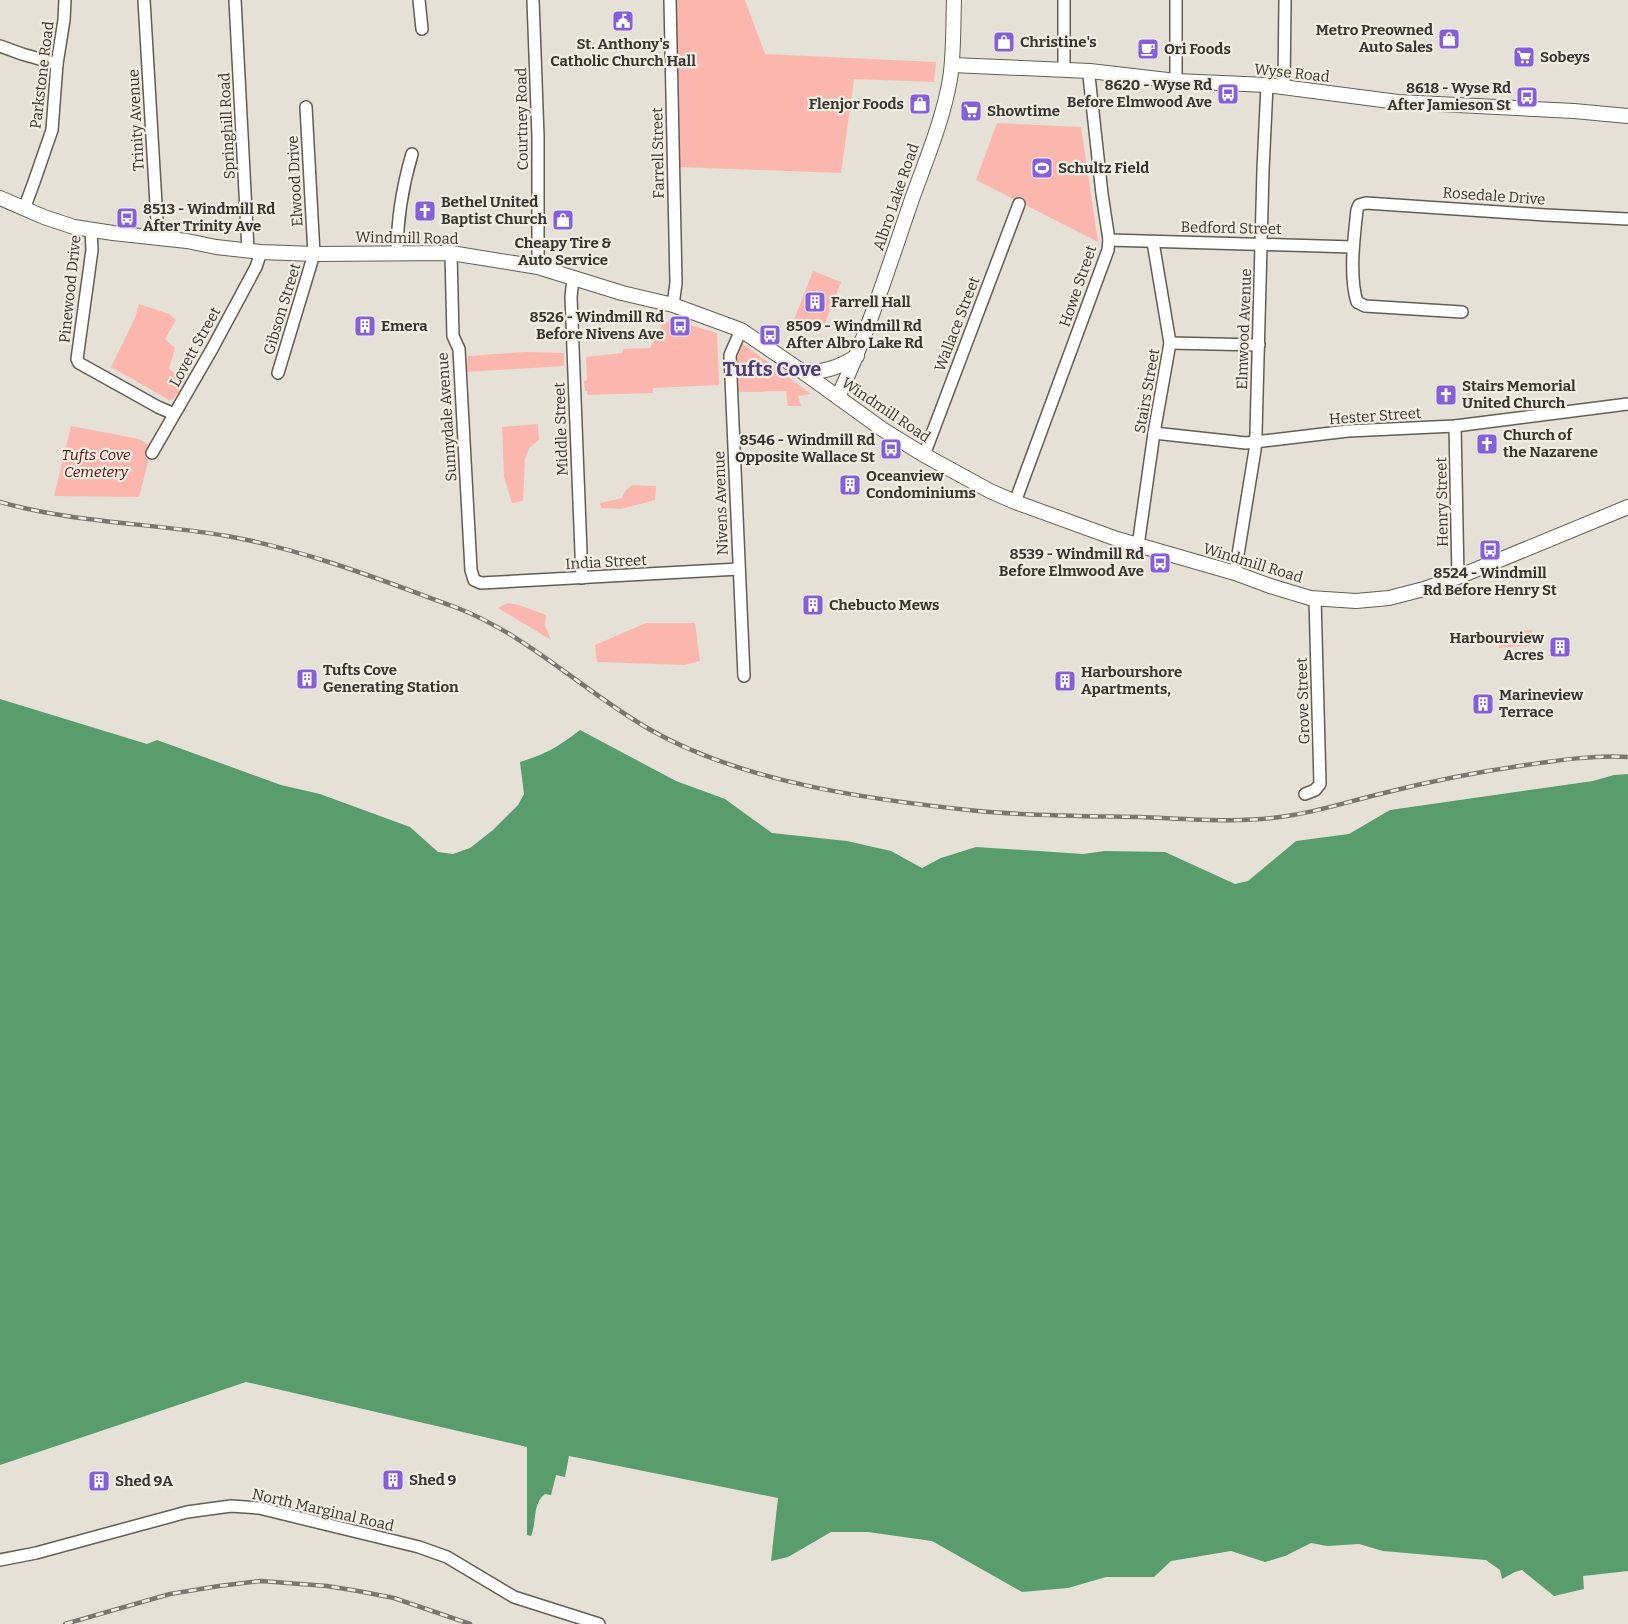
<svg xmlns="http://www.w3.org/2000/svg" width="1628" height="1624" font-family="Bitter,serif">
<rect width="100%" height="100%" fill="#e5e1d7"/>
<g fill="#fbb7ae">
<polygon points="675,0 745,0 765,54 936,62 934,82 854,79 841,173 678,167 678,72"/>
<polygon points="997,123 1081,127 1098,242 976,180"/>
<polygon points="813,271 841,282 822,331 794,320"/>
<polygon points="139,304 169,314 176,320 165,339 175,348 169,369 188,382 171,401 111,367 135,318"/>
<polygon points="664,321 694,326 717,333 719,385 653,388 653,393 587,395 587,391 585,391 584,381 587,380 586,357 622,353 623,349 650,348"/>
<polygon points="743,344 811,394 798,396 801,406 788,406 786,391 735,392 733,358 737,345"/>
<polygon points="525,352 564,353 564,366 466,372 468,356"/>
<polygon points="538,424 539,440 529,448 525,459 523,501 512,503 504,477 502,427"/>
<polygon points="71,426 139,439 152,447 139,497 54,496"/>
<polygon points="632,485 656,486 655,500 621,509 601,508 600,503 622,498 625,491"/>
<polygon points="508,603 519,605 546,615 545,625 551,640 498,608"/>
<polygon points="646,623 695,623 700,661 685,665 597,662 595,645"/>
<polygon points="1532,630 1533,645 1499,648 1498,633"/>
</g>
<path fill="#599d6c" d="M0 699 147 744 157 740 281 785 320 794 410 827 438 852 453 854 470 848 493 830 518 805 524 794 520 762C546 754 558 747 580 730L676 781 725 799 772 833 847 841 891 851 922 868 941 858 976 847 1083 854 1105 851 1165 852 1235 884 1248 881 1296 841 1349 834 1390 810 1593 781 1614 775 1628 774V1571L1583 1576 1584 1589 1554 1596 1522 1570 1515 1572 1502 1579 1500 1570 1486 1560 1383 1551 1359 1544 1327 1546 1311 1543 1285 1556 1265 1562 1231 1551 1171 1561 1154 1577H1106L1068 1588 1022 1592 932 1541 868 1532H831L788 1557 771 1561 778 1498 569 1456 565 1477 556 1475 551 1495 545 1494C532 1504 537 1522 531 1536L527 1535V1447L246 1382 0 1465Z"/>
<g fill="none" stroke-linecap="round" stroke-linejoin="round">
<g stroke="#625e55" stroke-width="14">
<g id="minor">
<polyline points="144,0 158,238"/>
<polyline points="235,0 248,250"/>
<polyline points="419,0 422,29"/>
<polyline points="533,0 538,136 538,267"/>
<polyline points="670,0 676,283 673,305"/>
<polyline points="0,46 22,54 57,64"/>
<polyline points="1064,70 1064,0"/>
<polyline points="1176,81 1176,0"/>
<polyline points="1284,88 1285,0"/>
<polyline points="24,209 34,182 52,130 57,64 64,20 65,0"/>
<polyline points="91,229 92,250 77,359 79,363 158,407 174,414"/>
<polyline points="1109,240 1353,247"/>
<polyline points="451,253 453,336 459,349 471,570 474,580 481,583 739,569"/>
<path d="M397 254C397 219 402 188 412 154"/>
<polyline points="573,279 571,297 582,578"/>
<path d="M1462 312 1365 306 1357 302C1349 276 1354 237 1357 210L1359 205 1366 203 1545 215 1628 219"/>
<polyline points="741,330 730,355 744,676"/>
<polyline points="1170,343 1259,345"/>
<polyline points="278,373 314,254 306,107"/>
<polyline points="1455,426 1458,577"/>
<polyline points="1154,433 1246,443 1348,431 1455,426 1628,404"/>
<polyline points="152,453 212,349 256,267 261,252"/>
<polyline points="924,455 1019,204"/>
<polyline points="1015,502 1108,250 1109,240 1102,194 1089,76 1090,71"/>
<polyline points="1138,546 1154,433 1170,343 1153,242"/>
<polyline points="1235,573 1255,450 1256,433 1263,170 1267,85"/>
<polyline points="1305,794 1315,790 1320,784 1315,598"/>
<polyline points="0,1560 36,1553 187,1512 231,1506 259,1508 419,1547 447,1557 514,1597 599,1624"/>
</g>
</g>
<g stroke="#625e55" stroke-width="16">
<g id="major">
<polyline points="952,65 1090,71 1176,81 1267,85 1398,102 1574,111 1628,116"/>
<polyline points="0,198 44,217 74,227 113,233 187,241 216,247 261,252 314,254 451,253 538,267 622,293 673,305 741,330 803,372 882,429 924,455 990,491 1015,502 1117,539 1235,573 1270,586 1310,598 1356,601 1389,598 1424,589 1458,577 1628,507"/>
<path d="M803 372C825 372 838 368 857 356"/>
<path d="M838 397C868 333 889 266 912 199 926 160 943 120 950 79 954 53 953 26 954 0"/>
</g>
</g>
<use href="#minor" stroke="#fff" stroke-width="11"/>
<use href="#major" stroke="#fff" stroke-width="14"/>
<g stroke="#797670" stroke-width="4.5">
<g id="rail">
<path d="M0 502C74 523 152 523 227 536 306 550 381 580 455 607 528 635 583 691 649 729 743 783 872 800 978 811 1032 816 1086 816 1140 817 1191 819 1243 824 1293 815 1324 810 1354 800 1384 793 1431 781 1478 772 1526 765 1560 760 1594 755 1628 757"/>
<polyline points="65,1624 170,1594 219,1586 261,1581 327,1586 358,1591 394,1598 470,1624"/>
</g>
</g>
<use href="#rail" stroke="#f2eee4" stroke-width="2.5" stroke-dasharray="8" stroke-linecap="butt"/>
</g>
<defs>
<g id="civic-square" transform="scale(1.125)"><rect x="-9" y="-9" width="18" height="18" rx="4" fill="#845fda" stroke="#f2eee4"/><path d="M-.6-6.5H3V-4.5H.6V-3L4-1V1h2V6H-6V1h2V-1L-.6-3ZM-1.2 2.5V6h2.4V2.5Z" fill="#fff"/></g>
<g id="shop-square" transform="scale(1.125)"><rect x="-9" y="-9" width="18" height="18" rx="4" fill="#845fda" stroke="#f2eee4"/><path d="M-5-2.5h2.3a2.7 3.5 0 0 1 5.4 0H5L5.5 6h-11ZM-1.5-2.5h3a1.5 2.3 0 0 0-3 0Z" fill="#fff"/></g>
<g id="cafe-square" transform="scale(1.125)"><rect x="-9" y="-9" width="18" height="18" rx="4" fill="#845fda" stroke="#f2eee4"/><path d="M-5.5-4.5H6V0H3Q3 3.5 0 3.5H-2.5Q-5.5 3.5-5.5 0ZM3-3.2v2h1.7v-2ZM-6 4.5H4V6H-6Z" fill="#fff"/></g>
<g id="supermarket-square" transform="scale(1.125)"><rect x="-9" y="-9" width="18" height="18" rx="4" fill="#845fda" stroke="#f2eee4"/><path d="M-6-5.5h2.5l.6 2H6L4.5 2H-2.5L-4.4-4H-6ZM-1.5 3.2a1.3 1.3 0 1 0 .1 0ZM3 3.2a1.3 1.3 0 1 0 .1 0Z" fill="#fff"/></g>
<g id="bus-square" transform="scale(1.125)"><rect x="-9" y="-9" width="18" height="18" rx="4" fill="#845fda" stroke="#f2eee4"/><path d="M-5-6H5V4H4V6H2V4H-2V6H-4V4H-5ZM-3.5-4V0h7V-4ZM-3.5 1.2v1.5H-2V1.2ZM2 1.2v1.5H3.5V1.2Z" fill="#fff"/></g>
<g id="stadium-square" transform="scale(1.125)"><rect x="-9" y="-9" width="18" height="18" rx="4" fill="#845fda" stroke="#f2eee4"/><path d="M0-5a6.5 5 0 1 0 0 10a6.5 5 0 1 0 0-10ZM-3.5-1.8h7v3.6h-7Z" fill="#fff"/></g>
<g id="church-square" transform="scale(1.125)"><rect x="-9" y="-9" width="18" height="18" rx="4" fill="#845fda" stroke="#f2eee4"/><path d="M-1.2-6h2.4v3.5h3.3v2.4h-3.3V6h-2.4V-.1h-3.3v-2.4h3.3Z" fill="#fff"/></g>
<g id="building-square" transform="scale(1.125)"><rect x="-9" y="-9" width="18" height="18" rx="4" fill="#845fda" stroke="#f2eee4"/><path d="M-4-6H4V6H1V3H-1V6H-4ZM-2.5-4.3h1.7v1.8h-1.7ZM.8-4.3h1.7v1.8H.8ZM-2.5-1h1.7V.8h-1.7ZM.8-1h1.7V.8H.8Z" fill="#fff"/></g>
</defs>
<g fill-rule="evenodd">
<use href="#civic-square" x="623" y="21"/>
<use href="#shop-square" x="1449" y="39"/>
<use href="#shop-square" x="1004" y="42"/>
<use href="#cafe-square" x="1148" y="49"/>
<use href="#supermarket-square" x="1524" y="57"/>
<use href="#bus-square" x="1228" y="94"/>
<use href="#bus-square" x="1527" y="97"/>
<use href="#shop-square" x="920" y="104"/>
<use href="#supermarket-square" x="971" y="111"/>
<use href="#stadium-square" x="1042" y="168"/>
<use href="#church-square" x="425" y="211"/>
<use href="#bus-square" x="127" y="218"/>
<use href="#shop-square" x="563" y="220"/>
<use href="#building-square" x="815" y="302"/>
<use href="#building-square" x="365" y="326"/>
<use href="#bus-square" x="680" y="326"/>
<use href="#bus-square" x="770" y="335"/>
<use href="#church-square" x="1446" y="395"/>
<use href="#church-square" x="1487" y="444"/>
<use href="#bus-square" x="891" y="449"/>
<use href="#building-square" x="850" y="485"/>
<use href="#bus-square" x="1490" y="550"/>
<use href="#bus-square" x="1160" y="563"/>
<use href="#building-square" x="813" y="605"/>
<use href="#building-square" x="1560" y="647"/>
<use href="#building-square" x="307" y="679"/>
<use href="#building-square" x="1065" y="681"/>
<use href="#building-square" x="1483" y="704"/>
<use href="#building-square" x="393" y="1480"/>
<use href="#building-square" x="99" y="1481"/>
</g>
<g text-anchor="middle" stroke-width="4.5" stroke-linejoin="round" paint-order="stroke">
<g font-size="15" font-weight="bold" fill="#373531" stroke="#f2eee4" text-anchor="start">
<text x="1433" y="35" text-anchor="end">Metro Preowned<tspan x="1433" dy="17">Auto Sales</tspan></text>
<text x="1020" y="47">Christine's</text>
<text x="623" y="49" text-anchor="middle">St. Anthony's<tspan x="623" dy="17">Catholic Church Hall</tspan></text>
<text x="1164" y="54">Ori Foods</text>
<text x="1540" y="62">Sobeys</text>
<text x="1212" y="90" text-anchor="end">8620 - Wyse Rd<tspan x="1212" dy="17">Before Elmwood Ave</tspan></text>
<text x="1511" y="93" text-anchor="end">8618 - Wyse Rd<tspan x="1511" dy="17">After Jamieson St</tspan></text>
<text x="904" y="109" text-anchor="end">Flenjor Foods</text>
<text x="987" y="116">Showtime</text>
<text x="1058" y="173">Schultz Field</text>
<text x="441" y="207">Bethel United<tspan x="441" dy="17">Baptist Church</tspan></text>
<text x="143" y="214">8513 - Windmill Rd<tspan x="143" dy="17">After Trinity Ave</tspan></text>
<text x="563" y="248" text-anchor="middle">Cheapy Tire &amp;<tspan x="563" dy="17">Auto Service</tspan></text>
<text x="831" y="307">Farrell Hall</text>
<text x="664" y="322" text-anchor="end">8526 - Windmill Rd<tspan x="664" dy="17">Before Nivens Ave</tspan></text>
<text x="381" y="331">Emera</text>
<text x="786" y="331">8509 - Windmill Rd<tspan x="786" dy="17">After Albro Lake Rd</tspan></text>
<text x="1462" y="391">Stairs Memorial<tspan x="1462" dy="17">United Church</tspan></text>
<text x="1503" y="440">Church of<tspan x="1503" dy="17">the Nazarene</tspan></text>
<text x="875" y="445" text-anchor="end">8546 - Windmill Rd<tspan x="875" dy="17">Opposite Wallace St</tspan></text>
<text x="866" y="481">Oceanview<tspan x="866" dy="17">Condominiums</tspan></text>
<text x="1144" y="559" text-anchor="end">8539 - Windmill Rd<tspan x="1144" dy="17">Before Elmwood Ave</tspan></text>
<text x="1490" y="578" text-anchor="middle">8524 - Windmill<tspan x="1490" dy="17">Rd Before Henry St</tspan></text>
<text x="829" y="610">Chebucto Mews</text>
<text x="1544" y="643" text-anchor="end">Harbourview<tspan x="1544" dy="17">Acres</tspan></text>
<text x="323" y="675">Tufts Cove<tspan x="323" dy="17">Generating Station</tspan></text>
<text x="1081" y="677">Harbourshore<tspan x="1081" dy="17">Apartments,</tspan></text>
<text x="1499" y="700">Marineview<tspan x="1499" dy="17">Terrace</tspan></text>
<text x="409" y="1485">Shed 9</text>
<text x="115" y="1486">Shed 9A</text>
</g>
<g font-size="15" fill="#373531" stroke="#f2eee4">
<text transform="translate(1292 73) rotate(6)" y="5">Wyse Road</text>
<text transform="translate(42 75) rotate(-83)" y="5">Parkstone Road</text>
<text transform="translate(522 119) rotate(-91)" y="5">Courtney Road</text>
<text transform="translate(136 120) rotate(-93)" y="5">Trinity Avenue</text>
<text transform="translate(227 126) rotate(-93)" y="5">Springhill Road</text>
<text transform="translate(658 153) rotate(-91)" y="5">Farrell Street</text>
<text transform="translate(295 181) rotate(-93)" y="5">Elwood Drive</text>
<text transform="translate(1494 196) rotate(4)" y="5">Rosedale Drive</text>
<text transform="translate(896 197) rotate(-71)" y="5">Albro Lake Road</text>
<text transform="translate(1231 228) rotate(1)" y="5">Bedford Street</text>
<text transform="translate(407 238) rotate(1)" y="5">Windmill Road</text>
<text transform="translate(1078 286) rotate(-71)" y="5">Howe Street</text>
<text transform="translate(70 289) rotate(-84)" y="5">Pinewood Drive</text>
<text transform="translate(282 309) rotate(-73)" y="5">Gibson Street</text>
<text transform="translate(957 324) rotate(-69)" y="5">Wallace Street</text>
<text transform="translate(1244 329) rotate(-88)" y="5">Elmwood Avenue</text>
<text transform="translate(195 347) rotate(-61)" y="5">Lovett Street</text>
<text transform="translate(1147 391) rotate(-80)" y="5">Stairs Street</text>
<text transform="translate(886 410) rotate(34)" y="5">Windmill Road</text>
<text transform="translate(1375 416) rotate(-4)" y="5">Hester Street</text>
<text transform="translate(447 417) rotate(-94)" y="5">Sunnydale Avenue</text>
<text transform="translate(561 429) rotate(-92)" y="5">Middle Street</text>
<text transform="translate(1442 502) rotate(-91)" y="5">Henry Street</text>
<text transform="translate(721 503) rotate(-92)" y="5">Nivens Avenue</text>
<text transform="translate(606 562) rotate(-3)" y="5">India Street</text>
<text transform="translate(1253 563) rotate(17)" y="5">Windmill Road</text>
<text transform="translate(1303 701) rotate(-92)" y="5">Grove Street</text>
<text transform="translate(323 1510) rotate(13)" y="5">North Marginal Road</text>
</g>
<g font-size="15" font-style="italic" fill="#570d0c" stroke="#f2eee4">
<text x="96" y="460">Tufts Cove<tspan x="96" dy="17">Cemetery</tspan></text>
</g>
<g font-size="20" font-weight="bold" fill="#4e3d7a" stroke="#f2eee4">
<text x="772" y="376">Tufts Cove</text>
</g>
</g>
</svg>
